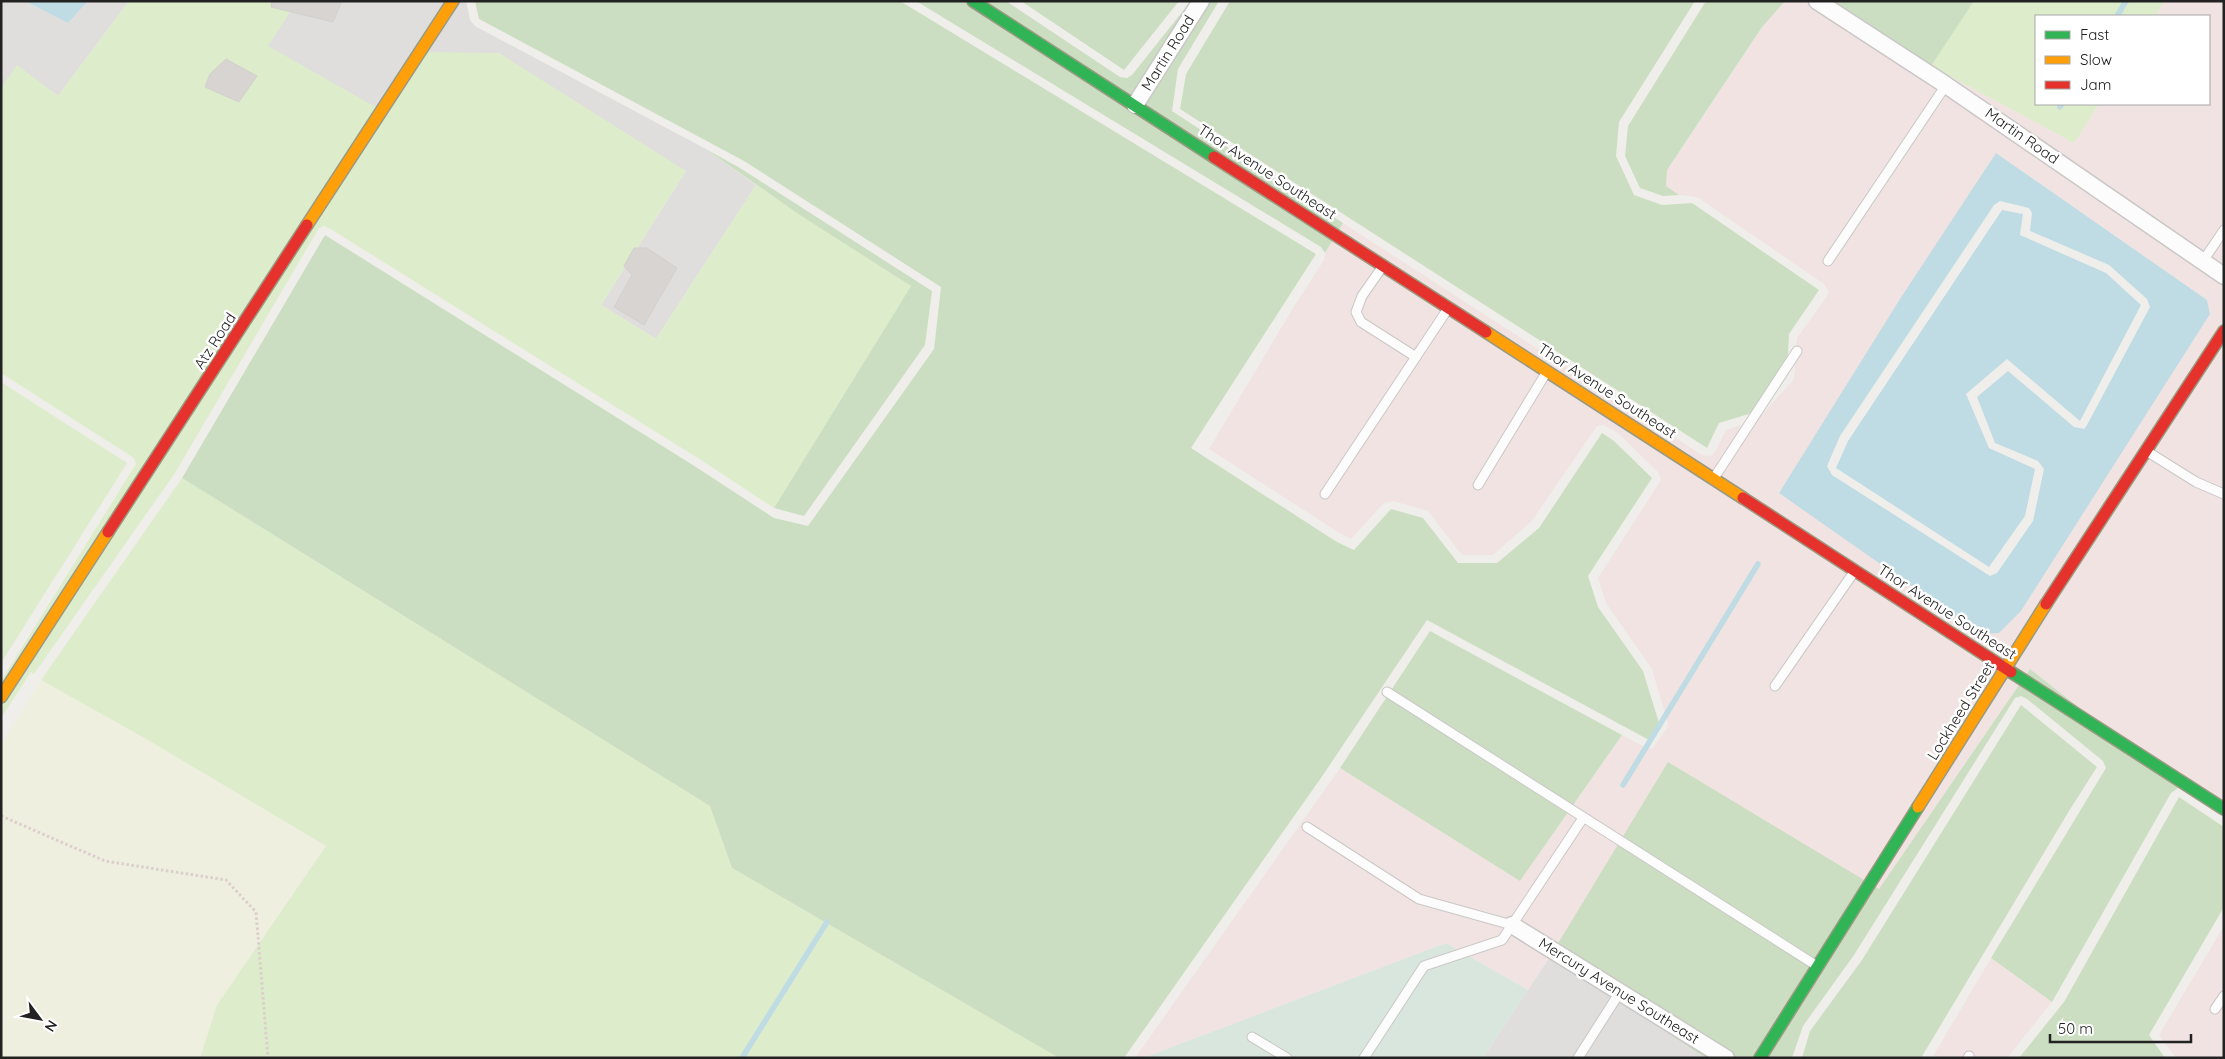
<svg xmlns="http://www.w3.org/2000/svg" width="2225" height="1059" font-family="Quicksand,sans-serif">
<rect width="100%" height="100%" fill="#f0eeeb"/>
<g fill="#dfdedc">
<polygon points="1,1 25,1 68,23 88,1 129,1 58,96 17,66 1,88"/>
<polygon points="297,1 466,1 470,20 475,26 704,148 756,185 656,339 601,305 686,171 379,110 267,46"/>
<polygon points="1551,955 1705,1058 1483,1058"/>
</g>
<g fill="#f1e3e1" fill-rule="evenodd">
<path d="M1785 1H1824L1931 66 2074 143 2099 104H2209V16H2155L2165 1H2219L2224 4V817L2189 794 2030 669 1879 889 1563 936 1528 990 1446 943 1143 1058H1135L1340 768 1520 881 1622 735 1645 747 1653 748 1667 728 1668 724 1652 669 1606 603 1598 578 1661 480 1658 472 1619 434 1604 425 1597 426 1531 522 1493 555H1462L1428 511 1393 501 1384 503 1351 539 1341 534 1209 449 1293 308 1324 260 1325 253 1343 223 1702 455 1711 456 1715 452 1726 430 1757 420 1794 379 1797 338 1827 296 1828 291 1824 284 1697 197 1679 195 1666 186 1667 170 1762 27ZM1996 153 2207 300 2210 314 2021 611 1999 633 1779 493Z"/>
<polygon points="2224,926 2224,1058 2176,1058 2159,1035"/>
<polygon points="1991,958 2052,1002 2007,1058 1932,1058"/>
</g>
<polygon fill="#efefdf" points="41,680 148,740 326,846 217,1005 200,1058 1,1058 1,744"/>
<g fill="#ddeccb">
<polygon points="129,1 297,1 268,46 379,109 423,52 499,53 686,171 601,305 656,339 756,185 911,286 774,508 701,460 329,228 324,226 319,228 175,473 34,674 31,672 1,718 1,681 136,464 134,458 1,373 1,88 17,65 58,96"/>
<polygon points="1974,1 2165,1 2155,16 2036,16 2036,104 2099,104 2074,143 1931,66"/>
<polygon points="1,382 127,463 1,663"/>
<polygon points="182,478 710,806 732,868 1059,1058 200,1058 217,1005 326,846 148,740 41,680"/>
</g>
<g fill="#cbdec1">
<polygon points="475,1 900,1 1316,254 1191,448 1337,542 1354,550 1391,509 1423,518 1458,563 1497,563 1539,528 1602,433 1614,441 1652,478 1588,576 1598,607 1643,671 1659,723 1649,740 1427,620 1323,775 1124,1058 1059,1058 732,868 710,806 182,478 325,235 696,467 774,518 808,526 934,349 941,287 744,161 479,19"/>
<polygon points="916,1 1006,1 1120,77 1127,78 1132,75 1191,1 1219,1 1178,69 1172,111 1343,223 1325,253 1321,247"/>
<polygon points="1021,1 1179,1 1124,70"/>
<polygon points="1230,1 1695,1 1619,122 1616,156 1634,195 1662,205 1692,203 1819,290 1789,334 1787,373 1752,413 1719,423 1707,448 1180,109 1186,74"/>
<polygon points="1706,1 1785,1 1762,27 1667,170 1666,186 1679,195 1663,196 1640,188 1625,156 1628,126"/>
<polygon points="1824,1 1974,1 1931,66"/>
<polygon points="704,148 740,168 932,291 925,345 804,516 774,508 911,286 800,215"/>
<polygon points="1430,631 1622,735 1520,881 1340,768"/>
<polygon points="2030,669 2189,794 2178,788 2171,793 2052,1002 1991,958 2106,768 2103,761 2027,699 2021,696 2015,698 1854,955 1803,1026 1792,1058 1705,1058 1551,955 1668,762 1879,889"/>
<polygon points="2021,705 2097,767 2069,811 1921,1058 1802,1058 1810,1031 1862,960"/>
<polygon points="2179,797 2224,827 2224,907 2149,1035 2165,1058 2019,1058 2064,1002"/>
</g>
<polygon fill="#d9e6de" points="1446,943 1528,990 1483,1058 1143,1058"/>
<g fill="#bfdbe3" fill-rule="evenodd">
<polygon points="25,1 88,1 68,23"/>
<path d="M1996 153 2207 300 2210 314 2021 611 1999 633 1980 634 1779 493 1900 299ZM2000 201 2029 208 2032 213 2030 231 2109 265 2147 299 2150 307 2087 425 2084 429 2074 427 2008 371 1977 397 1995 443 2038 461 2044 469 2033 521 1997 573 1990 576 1832 475 1827 466 1840 436 1994 205Z"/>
<polygon points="2002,210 2023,214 2020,235 2106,273 2141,305 2080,421 2007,359 1966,394 1989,448 2035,469 2025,516 1989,567 1836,468 1848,441"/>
</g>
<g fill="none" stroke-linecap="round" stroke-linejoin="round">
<g stroke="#bfdbe3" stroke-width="5.5">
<polyline points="2117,16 2126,1"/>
<polyline points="2060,107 2062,104"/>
<polyline points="1623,785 1758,564"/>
<polyline points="742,1058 827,922"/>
</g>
</g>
<g fill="#d7d4d2" stroke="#d3d0cc">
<polygon points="272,1 342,1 333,22 271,7"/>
<polygon points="226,59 257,76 239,102 205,87 210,74"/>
<polygon points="634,248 647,248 677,268 644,325 614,307 632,275 624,266"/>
</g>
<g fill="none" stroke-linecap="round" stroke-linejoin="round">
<g stroke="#c9c8c7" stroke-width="11">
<g id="lane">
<polyline points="1828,261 1946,85"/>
<polyline points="2203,261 2224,230"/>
<polyline points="1383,266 1362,296 1356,312 1361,322 1416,357"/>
<polyline points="2148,452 2196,482 2224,494"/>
<polyline points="1714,478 1797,351"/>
<polyline points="1478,485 1546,373"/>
<polyline points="1325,494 1447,310"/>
<polyline points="1775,686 1854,572"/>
<polyline points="1387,692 1817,966"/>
<polyline points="1307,827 1419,899 1512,925"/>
<polyline points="2215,1009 2224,996"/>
<polyline points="1252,1037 1287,1058"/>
<polyline points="1364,1058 1424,966 1502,940 1583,818"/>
<polyline points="1578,1058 1620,992"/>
<polyline points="1968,1058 1969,1056"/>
</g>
</g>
<g stroke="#c9c8c7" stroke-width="19">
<g id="street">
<polyline points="1817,1 1946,85 2224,276"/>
<polyline points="1135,105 1201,1"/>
<polyline points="1512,925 1726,1058"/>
</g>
</g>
<g stroke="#999a82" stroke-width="14">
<g id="fast">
<polyline points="973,1 1214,157"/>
<polyline points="2011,672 2224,809"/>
<polyline points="1760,1058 1918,807"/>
</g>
</g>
<g stroke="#999a82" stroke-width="14">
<g id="slow">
<polyline points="307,225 453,1"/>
<polyline points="1486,332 1743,498"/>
<polyline points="1,697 108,532"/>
<polyline points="1918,807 2046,604"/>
</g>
</g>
<g stroke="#999a82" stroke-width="14">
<g id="jam">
<polyline points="1214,157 1486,332"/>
<polyline points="1743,498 2011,672"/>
<polyline points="108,532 307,225"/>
<polyline points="2046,604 2224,331"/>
</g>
</g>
<polyline stroke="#dccecd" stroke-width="3" stroke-dasharray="2.5 2.5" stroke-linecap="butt" points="1,816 105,861 226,880 256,912 268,1058"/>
<use href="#lane" stroke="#fdfcfc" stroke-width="9"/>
<use href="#street" stroke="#fdfcfc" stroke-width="16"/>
<use href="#fast" stroke="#30b455" stroke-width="11"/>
<use href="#slow" stroke="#ff9f0a" stroke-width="11"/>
<use href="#jam" stroke="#e5322d" stroke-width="11"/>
</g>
<g text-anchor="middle" stroke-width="5" stroke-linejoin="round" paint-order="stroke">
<g font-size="15" fill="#222" stroke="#fff">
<text transform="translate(1168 53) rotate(-58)" y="5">Martin Road</text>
<text transform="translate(2022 136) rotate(35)" y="5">Martin Road</text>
<text transform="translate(1267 172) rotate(33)" y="5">Thor Avenue Southeast</text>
<text transform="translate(215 341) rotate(-57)" y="5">Atz Road</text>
<text transform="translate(1607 391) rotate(33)" y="5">Thor Avenue Southeast</text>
<text transform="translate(1947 612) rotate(33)" y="5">Thor Avenue Southeast</text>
<text transform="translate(1961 711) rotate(-58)" y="5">Lockheed Street</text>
<text transform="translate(1619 991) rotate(32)" y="5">Mercury Avenue Southeast</text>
</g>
</g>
<rect width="2225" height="1059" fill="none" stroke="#222222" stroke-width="5"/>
<rect x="2035" y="15" width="175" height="90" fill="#ffffff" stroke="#a7a7a7"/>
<rect x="2045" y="31" width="25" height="8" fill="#30b455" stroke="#a7a7a7"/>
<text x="2080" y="40" font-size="15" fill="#222222">Fast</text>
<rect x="2045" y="56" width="25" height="8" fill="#ff9f0a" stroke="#a7a7a7"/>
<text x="2080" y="65" font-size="15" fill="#222222">Slow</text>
<rect x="2045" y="81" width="25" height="8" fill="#e5322d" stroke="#a7a7a7"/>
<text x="2080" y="90" font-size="15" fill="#222222">Jam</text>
<g transform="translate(40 1019) rotate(122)" stroke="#ffffff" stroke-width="4" paint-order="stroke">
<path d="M0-4L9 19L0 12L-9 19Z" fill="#222222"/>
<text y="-8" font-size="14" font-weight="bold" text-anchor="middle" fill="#222222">N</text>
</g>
<path d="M2050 1034v8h141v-8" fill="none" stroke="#222222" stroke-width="2.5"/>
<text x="2058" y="1034" font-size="15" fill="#222222" stroke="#ffffff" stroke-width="4" paint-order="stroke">50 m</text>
</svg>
